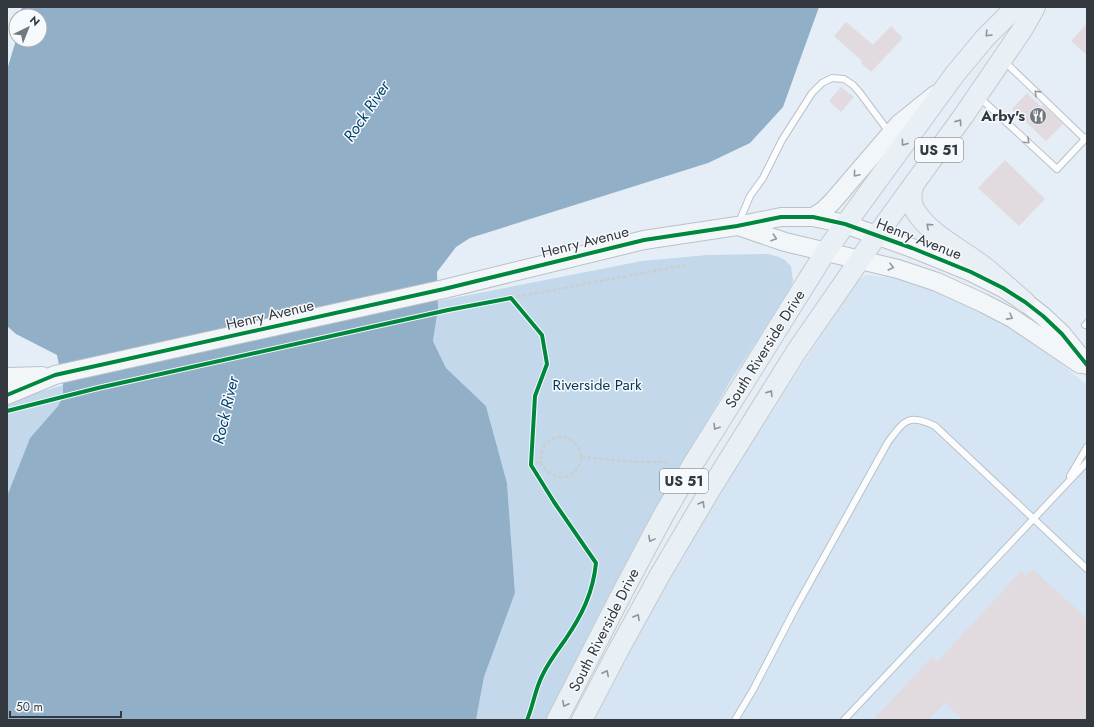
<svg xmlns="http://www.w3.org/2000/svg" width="1094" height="727" font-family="Jost,sans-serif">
<rect width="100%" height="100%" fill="#e5eef6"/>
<polygon fill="#d6e5f3" points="866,275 894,278 942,294 973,306 1008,325 1041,347 1087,385 1087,720 593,720 610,687 681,558 734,469 850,291 859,280"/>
<g fill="#c3d9eb">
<polygon points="768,254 779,257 785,260 791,266 793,281 788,293 731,380 679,469 597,618 546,720 476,720 484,677 515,593 507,483 486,406 446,368 433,341 438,301 642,261 707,255"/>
<polygon points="63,385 63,396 58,406 30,438 7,496 7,402"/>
</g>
<polygon fill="#92afc8" points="22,7 819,7 783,107 750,143 708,163 470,238 456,247 437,272 438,308 433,341 446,368 486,406 507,483 515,593 484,677 476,720 7,720 7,496 30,438 58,406 63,396 63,385 57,355 16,334 7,326 7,70 16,40 40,40 40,16 19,16"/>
<g fill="#e1dadf">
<polygon points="846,22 873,45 891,26 903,38 871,72 861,63 862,61 834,36"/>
<polygon points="1087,23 1087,55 1071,41"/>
<polygon points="841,87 854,97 841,112 829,101"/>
<polygon points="1027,93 1041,107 1043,105 1063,124 1046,141 1012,109"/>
<polygon points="1005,160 1045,199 1019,226 978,188"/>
<polygon points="1033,569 1087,619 1087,720 963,720 945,703 928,720 873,720 932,657 937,662 1021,571 1026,576"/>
</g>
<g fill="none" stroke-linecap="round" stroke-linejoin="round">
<g stroke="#bac1c7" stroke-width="8">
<g id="lane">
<polyline points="1004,61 1085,139"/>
<polyline points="979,97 1057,169 1087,137"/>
<polyline points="739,222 750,196 763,178 782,140 812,93 822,83 832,78 844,79 853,85 860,93 889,132"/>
<polyline points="1085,325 1087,323"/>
<polyline points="1070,476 1087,447"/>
<path d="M735 720 753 690 795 609 888 442C904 421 908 413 935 426L1087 569"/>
<polyline points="844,720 1087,462"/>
</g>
</g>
<g stroke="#bac1c7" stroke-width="20">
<g id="secondary">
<polyline points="813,217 824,210 833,201 899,124 935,95"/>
<polyline points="738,226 785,242 898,269 937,282 983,303 1012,318 1080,364"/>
<polyline points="7,377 42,376"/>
<polyline points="7,395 55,375 444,289 644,240 737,226 781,217 813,217 845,224 912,248 971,272 1003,288 1025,302 1043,316 1062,334 1087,365"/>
</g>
</g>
<g stroke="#c5c9ce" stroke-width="22">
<g id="primary">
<path d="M913 186C911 195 910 203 916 212 932 236 961 249 983 266 997 277 1011 290 1025 302"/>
<polyline points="557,720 620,597 663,516 693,464 826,251 955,74 985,38 1016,7"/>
<polyline points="582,720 618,651 661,573 710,490 796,352 877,235 964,115 1022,30 1035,7"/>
</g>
</g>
<g stroke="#cbced0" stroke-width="2.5" stroke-dasharray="4 2" stroke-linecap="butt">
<polyline points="511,298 685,265"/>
<circle cx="561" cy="457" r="20"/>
<polyline points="581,457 636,462 668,462"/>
<polyline points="531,465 541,461"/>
</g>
<use href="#lane" stroke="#fbfcfe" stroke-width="6"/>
<use href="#secondary" stroke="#f2f6f9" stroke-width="18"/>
<use href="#primary" stroke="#e8eff5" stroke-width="20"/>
<g stroke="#f7fafd" stroke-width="6">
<g id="cycleway">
<polyline points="7,395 55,375 444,289 644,240 737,226 781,217 813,217 845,224 912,248 971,272 1003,288 1025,302 1043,316 1062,334 1087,365"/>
<path d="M7 411 98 388 448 310 511 298 542 335 547 364 535 396 531 465 554 502 596 563C593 593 582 615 565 640 557 651 548 663 542 676 535 690 533 706 527 720"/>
</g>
</g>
<use href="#cycleway" stroke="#00873e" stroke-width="4"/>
</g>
<defs><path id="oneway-chevron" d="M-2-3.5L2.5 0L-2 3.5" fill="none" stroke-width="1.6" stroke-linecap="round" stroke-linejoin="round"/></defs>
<g stroke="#8e949a">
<use href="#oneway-chevron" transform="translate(988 34) rotate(133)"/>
<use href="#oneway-chevron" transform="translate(959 122) rotate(-55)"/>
<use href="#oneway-chevron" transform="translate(904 143) rotate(126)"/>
<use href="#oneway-chevron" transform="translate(929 226) rotate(-138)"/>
<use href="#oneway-chevron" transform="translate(770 393) rotate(-58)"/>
<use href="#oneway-chevron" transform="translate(716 427) rotate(122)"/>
<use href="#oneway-chevron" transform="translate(702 504) rotate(-59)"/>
<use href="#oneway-chevron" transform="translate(651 539) rotate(118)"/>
<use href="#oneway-chevron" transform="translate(637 617) rotate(-61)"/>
<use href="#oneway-chevron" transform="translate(606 673) rotate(-63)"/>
<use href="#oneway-chevron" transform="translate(565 704) rotate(117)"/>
</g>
<g stroke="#979a9e">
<use href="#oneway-chevron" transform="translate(1037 93) rotate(-136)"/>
<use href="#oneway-chevron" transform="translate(1027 141) rotate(43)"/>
</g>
<g stroke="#92989c">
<use href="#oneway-chevron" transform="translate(856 174) rotate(130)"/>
<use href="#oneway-chevron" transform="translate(774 238) rotate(18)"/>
<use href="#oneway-chevron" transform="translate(891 267) rotate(14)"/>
<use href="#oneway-chevron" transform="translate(1010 317) rotate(29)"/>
</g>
<defs>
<g id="restaurant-disc" transform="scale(0.9)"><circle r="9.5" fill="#71787e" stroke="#f7fafd"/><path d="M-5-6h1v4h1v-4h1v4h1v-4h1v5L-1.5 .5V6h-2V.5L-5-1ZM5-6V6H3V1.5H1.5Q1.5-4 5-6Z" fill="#fff"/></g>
</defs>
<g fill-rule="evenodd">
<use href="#restaurant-disc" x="1038" y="116"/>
</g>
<g text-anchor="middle" stroke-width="3" stroke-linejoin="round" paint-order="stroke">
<g fill="#f7fafd" stroke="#6e7377" stroke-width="1">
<rect x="915" y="138" width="48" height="24" rx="3"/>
<rect x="660" y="469" width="48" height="24" rx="3"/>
</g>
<g font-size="14" font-weight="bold" fill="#33393e">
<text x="939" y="155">US 51</text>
<text x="684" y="486">US 51</text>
</g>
<g font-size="15" font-weight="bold" fill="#33393e" stroke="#f7fafd" text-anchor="end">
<text x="1025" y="121">Arby's</text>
</g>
<g font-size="15" fill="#33393e" stroke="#f7fafd">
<text transform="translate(919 239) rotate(21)" y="5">Henry Avenue</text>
<text transform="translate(585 242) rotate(-14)" y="5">Henry Avenue</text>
<text transform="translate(270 315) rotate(-13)" y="5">Henry Avenue</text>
<text transform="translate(765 349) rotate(-58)" y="5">South Riverside Drive</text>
<text transform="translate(604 630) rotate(-63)" y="5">South Riverside Drive</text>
</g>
<g font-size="15" fill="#063657" stroke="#f7fafd">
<text x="597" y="390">Riverside Park</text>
</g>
<g font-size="16" font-style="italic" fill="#00446f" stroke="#f7fafd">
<text transform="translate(366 111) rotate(-56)" y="6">Rock River</text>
<text transform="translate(225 410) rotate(-77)" y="6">Rock River</text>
</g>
</g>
<rect width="1094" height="727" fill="none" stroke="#33393e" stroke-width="16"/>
<g transform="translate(28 28) rotate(43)"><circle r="19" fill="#f7fafd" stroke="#a9adb1"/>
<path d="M0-3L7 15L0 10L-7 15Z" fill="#71787e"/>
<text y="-6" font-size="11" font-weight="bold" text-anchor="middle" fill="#33393e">N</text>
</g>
<path d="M10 711v6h111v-6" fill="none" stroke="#33393e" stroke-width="2"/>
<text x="16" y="711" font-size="12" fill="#33393e" stroke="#f7fafd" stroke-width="3" paint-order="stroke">50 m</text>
</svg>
